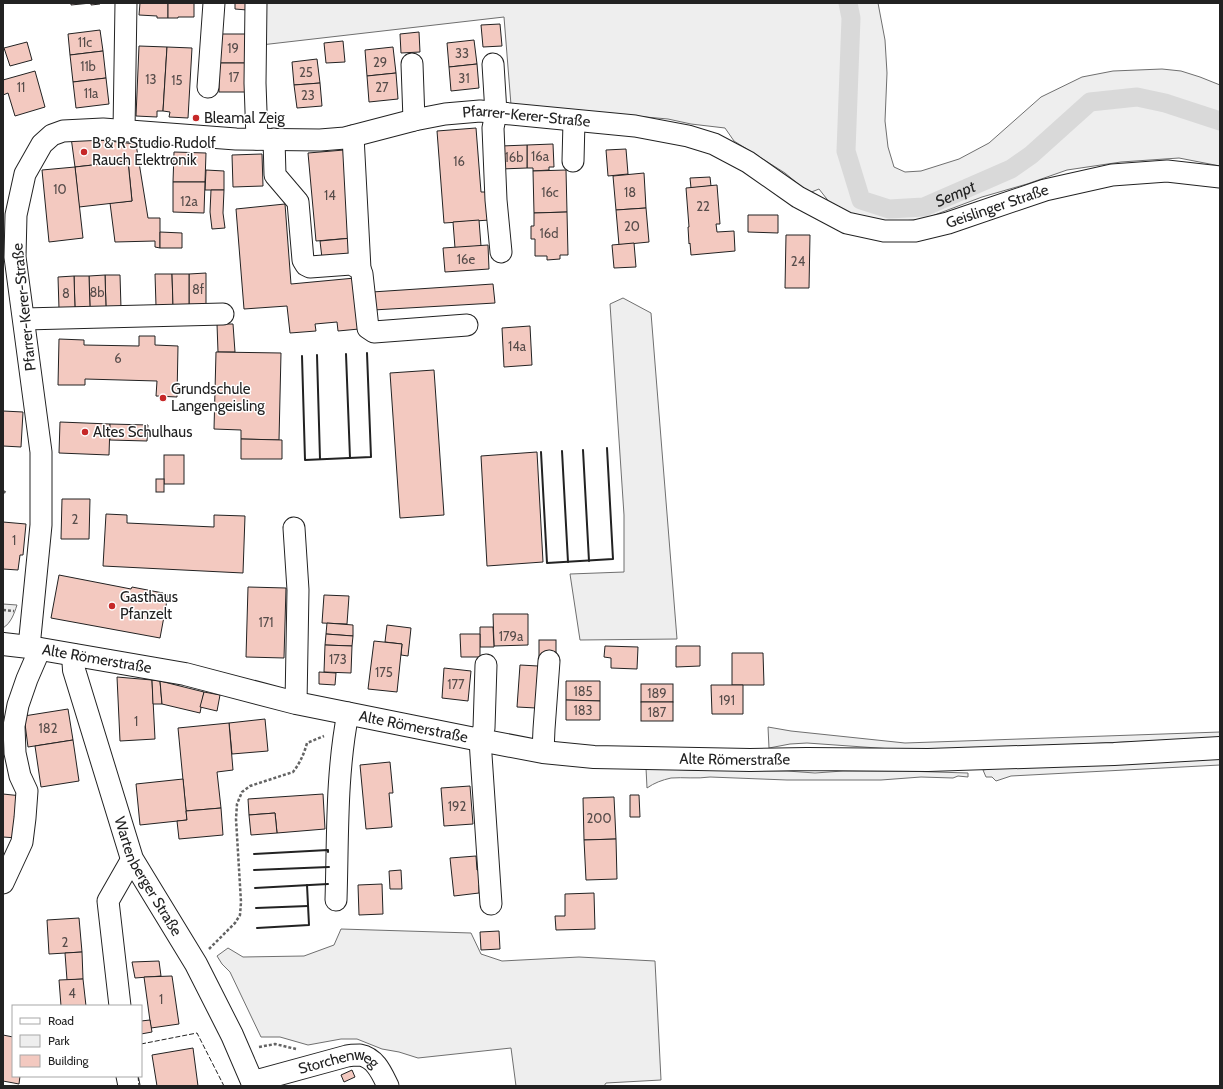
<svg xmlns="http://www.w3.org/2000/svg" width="1223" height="1089" font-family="Cabin,sans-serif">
<rect width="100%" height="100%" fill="#fff"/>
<g fill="#eee" stroke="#6f6f6f">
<polygon points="262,3 878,3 885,40 887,73 885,121 888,147 894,167 905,172 921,171 959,159 989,143 1041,97 1082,77 1113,71 1162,69 1181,71 1200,77 1220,85 1220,166 1179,158 1121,162 1067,170 1027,184 982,197 924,219 892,222 854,220 830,203 819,189 809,193 785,173 734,141 725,128 691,124 668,119 511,105 504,17 261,45"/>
<polygon points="623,298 651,313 677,639 580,640 570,574 624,572 624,515 610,304"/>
<path d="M3 604 17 605C14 614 11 623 3 628Z"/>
<polygon points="768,727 791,731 905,743 1220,732 1220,738 920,751 807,743 790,744 769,748"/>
<polygon points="1220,757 1220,765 1011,776 996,781 992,777 986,777 983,770 1002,767"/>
<path d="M646 768 689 770 787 771 815 773 843 771H903L968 773V777L958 776 953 778 921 777 881 780H787L710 777C697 779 683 777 671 778 662 780 654 783 647 788Z"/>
<polygon points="341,929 471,933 481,954 502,961 579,957 655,961 661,1080 606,1083 604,1086 516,1086 511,1048 418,1058 399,1052 382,1049 357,1039 341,1039 308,1045 280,1037 261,1037 230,972 222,964 217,956 228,948 243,957 304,956 334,945"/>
</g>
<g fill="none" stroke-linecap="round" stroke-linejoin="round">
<path stroke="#d9d9d9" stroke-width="19" id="s1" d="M848 3 851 18 846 151 861 200 889 209 924 207 1011 169 1031 155 1090 102 1137 97 1165 103 1220 121"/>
</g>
<g fill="#f3c9c0" stroke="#222">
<polygon points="71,3 100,3 100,4 91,5 91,3 71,5"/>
<polygon points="140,3 168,3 168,18 157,18 157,16 139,15"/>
<polygon points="168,3 194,3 194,17 178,17 178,18 168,18"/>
<polygon points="235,3 248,3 247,10 235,9"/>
<polygon points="500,24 502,46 483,47 481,25"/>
<polygon points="100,30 103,51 70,55 68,34"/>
<polygon points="419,32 420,52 401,53 400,34"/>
<rect x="219" y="34" width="29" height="29"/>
<polygon points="474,40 477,64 449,67 447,43"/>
<polygon points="343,41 345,62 326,63 324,43"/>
<polygon points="27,42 32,60 10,66 4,48"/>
<polygon points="139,46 167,47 163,111 157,111 157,117 136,116"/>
<polygon points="167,47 192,48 188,118 169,117 170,112 163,111"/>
<polygon points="393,47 396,73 367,76 365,50"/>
<polygon points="103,51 106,78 73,82 70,55"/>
<polygon points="317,59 320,83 294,85 292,62"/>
<rect x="219" y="63" width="29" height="29"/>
<polygon points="477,64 479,88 451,91 449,67"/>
<polygon points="35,71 45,107 15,116 8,93 3,95 3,80"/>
<polygon points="396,73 398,99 369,102 367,76"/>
<polygon points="106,78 109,104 76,108 73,82"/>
<polygon points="320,83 322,106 297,108 294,85"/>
<polygon points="476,128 481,192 487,192 490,220 444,223 437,131"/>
<polygon points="71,137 136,144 148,218 160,218 160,248 155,247 155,241 115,242 110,203 132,201 128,161 75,167"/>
<polygon points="553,144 554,167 549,167 549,170 533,171 533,168 527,168 527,145"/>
<polygon points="527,145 527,168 501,169 501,146"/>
<polygon points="626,149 628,174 608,176 606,150"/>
<polygon points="344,150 352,238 316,241 308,153"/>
<polygon points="174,152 206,153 205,182 173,182"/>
<polygon points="262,154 263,186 233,187 232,155"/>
<polygon points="128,161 132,201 79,207 75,167"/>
<polygon points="75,167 83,238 49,242 42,170"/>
<polygon points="206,170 224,171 224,190 205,190"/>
<polygon points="566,170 567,212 534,213 533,171"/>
<polygon points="644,173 646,208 616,210 613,176"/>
<polygon points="710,177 711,186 691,188 690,178"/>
<polygon points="173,182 205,182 204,213 173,212"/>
<polygon points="717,185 720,224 716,224 717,232 734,231 735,251 691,255 690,243 689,244 688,227 689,227 686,188"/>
<polygon points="211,190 224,190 223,213 225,228 212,229 210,212"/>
<polygon points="285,204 291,284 355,278 359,329 338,331 337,322 315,324 316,331 290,333 287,306 244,309 236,209"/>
<polygon points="646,208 649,242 619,245 616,210"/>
<polygon points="567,212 568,255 560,255 560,259 547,260 547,256 535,256 535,239 531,239 531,226 534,226 534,213"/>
<polygon points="748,215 778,215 778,233 748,232"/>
<polygon points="479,220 481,246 455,248 453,222"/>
<polygon points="160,232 182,233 182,248 160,248"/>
<polygon points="786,235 810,235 809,288 785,288"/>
<polygon points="352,238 349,256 322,258 320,241"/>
<polygon points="634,243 636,267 614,268 612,245"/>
<polygon points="488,245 489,269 445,272 443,248"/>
<polygon points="206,273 206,305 189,305 189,274"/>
<polygon points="155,274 172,274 173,306 156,306"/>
<polygon points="172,274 189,274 189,305 173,306"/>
<polygon points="105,275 120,275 121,308 106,308"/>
<polygon points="105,275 106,308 90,308 89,276"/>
<polygon points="74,276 89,276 90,308 75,309"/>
<polygon points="74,276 75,309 59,309 58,277"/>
<polygon points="493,284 495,303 373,310 372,292"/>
<polygon points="217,324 233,324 235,352 218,352"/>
<polygon points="530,326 532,365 504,367 502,328"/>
<polygon points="139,336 155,336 155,345 178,346 177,397 156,396 157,381 85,379 85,385 58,385 59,339 84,340 84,345 139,346"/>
<polygon points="216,352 281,353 279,440 241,439 241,430 214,429"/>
<polygon points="434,370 444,515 400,518 390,373"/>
<polygon points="3,411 23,412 21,447 3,446"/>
<polygon points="60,422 110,424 109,455 59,453"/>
<polygon points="110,424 148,425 147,441 110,440"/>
<polygon points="241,439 282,440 282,459 241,459"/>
<polygon points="537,452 543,562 487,566 481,456"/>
<rect x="164" y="455" width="20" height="29"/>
<rect x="156" y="479" width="8" height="13"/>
<polygon points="62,499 90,499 89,539 61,539"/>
<polygon points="106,514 127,515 127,523 214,527 214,515 245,516 243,573 103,566"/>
<polygon points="3,522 26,524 23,555 20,555 18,570 3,569"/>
<polygon points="59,575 131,589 132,587 163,593 163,594 168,595 160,638 51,618"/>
<polygon points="248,587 286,588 284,658 246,657"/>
<polygon points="324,595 349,596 347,624 322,623"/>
<polygon points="493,614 528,614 528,645 494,646"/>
<polygon points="327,623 353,625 353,636 326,634"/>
<polygon points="387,625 411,628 408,656 401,655 402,644 385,642"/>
<polygon points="480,627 493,627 494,647 480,647"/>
<polygon points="326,634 353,636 352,646 325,645"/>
<polygon points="460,634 480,634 480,657 461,657"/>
<rect x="539" y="640" width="17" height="17"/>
<polygon points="374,641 402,644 397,692 368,689"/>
<polygon points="325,645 352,646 351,673 324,672"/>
<polygon points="605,646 638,647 637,669 611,668 611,658 604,657"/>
<polygon points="676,646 700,646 700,666 676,667"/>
<polygon points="732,653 763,653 764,685 732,685"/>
<polygon points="520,665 538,666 536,708 517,707"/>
<polygon points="444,668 471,671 468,701 442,698"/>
<polygon points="319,672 336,673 335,685 319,684"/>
<polygon points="117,677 152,680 155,739 120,741"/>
<polygon points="152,680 160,681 162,704 153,704"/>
<polygon points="160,681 204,692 200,713 162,704"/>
<polygon points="566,681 600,681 600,701 566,700"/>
<rect x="641" y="684" width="32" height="18"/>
<polygon points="711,685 743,685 743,714 712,714"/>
<polygon points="204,692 220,695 217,711 200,707"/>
<polygon points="566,700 600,701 600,720 566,720"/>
<rect x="641" y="702" width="32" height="19"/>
<polygon points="68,709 73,740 28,747 24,716"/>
<polygon points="265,719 268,751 232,754 229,723"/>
<polygon points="229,723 233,770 217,772 221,808 186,811 178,728"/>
<polygon points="73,740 79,781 41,787 35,746"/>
<polygon points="390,762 393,793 389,793 392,827 366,829 360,765"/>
<polygon points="183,779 187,820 140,825 136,784"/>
<polygon points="470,786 473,824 444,826 441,788"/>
<polygon points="3,794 22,796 17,838 3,837"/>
<polygon points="323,794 325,829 277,833 275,813 249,815 248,799"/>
<polygon points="630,795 639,795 640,817 630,817"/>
<polygon points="614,797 616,839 584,840 583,798"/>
<polygon points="221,808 223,835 179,839 177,821 187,820 186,811"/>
<polygon points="275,813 277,833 251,835 249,815"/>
<polygon points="616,839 617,879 586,880 584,840"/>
<polygon points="476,856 477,870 480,870 481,884 479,885 479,893 454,896 450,858"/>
<polygon points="401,870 402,889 390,889 389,871"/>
<polygon points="382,884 383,914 359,915 358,885"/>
<polygon points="594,893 595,929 556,930 555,916 565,916 565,894"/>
<polygon points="79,918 82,952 49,954 47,920"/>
<polygon points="499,931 500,949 481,950 480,932"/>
<polygon points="82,952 83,979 67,980 65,953"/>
<polygon points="159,961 161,976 135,978 132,962"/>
<polygon points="172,976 179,1024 151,1028 144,977"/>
<polygon points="83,979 86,1006 61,1006 59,980"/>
<polygon points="150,1020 152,1032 141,1034 141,1021"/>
<polygon points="3,1035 13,1037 13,1076 20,1076 19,1084 3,1081"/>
<polygon points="193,1048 198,1086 157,1086 152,1055"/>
<polygon points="352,1070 355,1077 344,1082 341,1075"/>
</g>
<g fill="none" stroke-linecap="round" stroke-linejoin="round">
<g stroke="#222" stroke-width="23">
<g id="minor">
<polyline points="256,3 255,83 257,139"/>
<polyline points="412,64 414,120"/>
<polyline points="493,64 496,113 493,128 496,200 501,252"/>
<polyline points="208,87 214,3"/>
<polyline points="124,130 126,3"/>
<polyline points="353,136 360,269"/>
<polyline points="274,139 275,175 298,202 303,260 306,265 310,267 351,264 360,269 362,274 368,328 374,332 467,325"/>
<polyline points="573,161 574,121"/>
<polyline points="24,319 223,314"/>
<polyline points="294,528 298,590 296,703"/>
<path id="s2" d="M29 647 41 525V452L15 257 16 215 25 174 42 144 52 135 63 131 103 129 236 139 320 140 345 138 414 120 445 114 480 111 635 126 688 136 714 144 748 162 798 197 847 223 884 231H915L948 223 1045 190 1112 175 1167 171 1220 177"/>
<polyline points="486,665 484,728 480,740 491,904"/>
<polyline points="543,752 544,729 549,661"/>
<polyline points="3,883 22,842 25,818 27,791 20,776 15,753 14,726 18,705 27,679 40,649"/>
<path d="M336 900C338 837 336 775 348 713"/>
<polyline points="120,1006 108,901 132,859"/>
<polyline points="127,1076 129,1086"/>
<path id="s3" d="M252 1082 347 1056C351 1055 356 1055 360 1055 376 1058 382 1074 388 1086"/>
</g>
</g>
<g stroke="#222" stroke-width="24">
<g id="major">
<path id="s4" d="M3 644 29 647 185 674 296 703 480 740 543 752 594 757 750 760 807 759 928 760 1114 754 1220 748"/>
<path id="s5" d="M73 655 74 670 132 859 196 964 232 1035 254 1086"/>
</g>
</g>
<g stroke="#646464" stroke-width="2.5" stroke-dasharray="3 2" stroke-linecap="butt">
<polyline points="3,491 6,493"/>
<polyline points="3,610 14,611"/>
<path d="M209 949 235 923 240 915 241 902 236 819 237 804 242 792 250 786 293 772C300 763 304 754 307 743L324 736"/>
<polyline points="259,1047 275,1044 296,1049"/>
</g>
<use href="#minor" stroke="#fff" stroke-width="21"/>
<use href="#major" stroke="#fff" stroke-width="22"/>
<g stroke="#222" stroke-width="1" stroke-dasharray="5 2" stroke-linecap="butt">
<polyline points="141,1044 197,1033 224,1086"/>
<polyline points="138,1076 139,1086"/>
</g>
<g stroke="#222" stroke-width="2">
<polyline points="346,354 350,458"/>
<polyline points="317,355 320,459"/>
<polyline points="302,356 305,460 371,457 367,353"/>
<polyline points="583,450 589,561"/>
<polyline points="562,451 568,562"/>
<polyline points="541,452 547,563 613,559 607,448"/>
<polyline points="254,854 328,850 328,852"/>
<polyline points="254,870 329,867"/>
<polyline points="255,888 328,884"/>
<polyline points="256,908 308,906"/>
<polyline points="257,928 309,925 307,885"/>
</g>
</g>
<g fill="#c62828" stroke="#fff" stroke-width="1.5">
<circle cx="196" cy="118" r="4"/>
<circle cx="84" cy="152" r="4"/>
<circle cx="163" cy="398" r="4"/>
<circle cx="85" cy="432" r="4"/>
<circle cx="112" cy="606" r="4"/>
</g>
<g text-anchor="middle" stroke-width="3" stroke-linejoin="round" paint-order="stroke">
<g font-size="13" fill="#564c4a">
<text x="85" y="47">11c</text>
<text x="233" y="53">19</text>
<text x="462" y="58">33</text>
<text x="380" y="67">29</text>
<text x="88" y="71">11b</text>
<text x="306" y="77">25</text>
<text x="234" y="82">17</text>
<text x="464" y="83">31</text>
<text x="151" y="84">13</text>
<text x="177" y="85">15</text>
<text x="21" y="92">11</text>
<text x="382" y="92">27</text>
<text x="91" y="98">11a</text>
<text x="308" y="100">23</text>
<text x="540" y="161">16a</text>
<text x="514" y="162">16b</text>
<text x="459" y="166">16</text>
<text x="60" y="194">10</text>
<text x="550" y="197">16c</text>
<text x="630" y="197">18</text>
<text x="330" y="200">14</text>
<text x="189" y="206">12a</text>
<text x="703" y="211">22</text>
<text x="632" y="231">20</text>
<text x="549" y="238">16d</text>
<text x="466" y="264">16e</text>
<text x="798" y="266">24</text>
<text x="198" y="294">8f</text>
<text x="97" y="297">8b</text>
<text x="66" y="298">8</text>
<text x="517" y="351">14a</text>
<text x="118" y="363">6</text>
<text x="75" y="524">2</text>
<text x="14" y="545">1</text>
<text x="266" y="627">171</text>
<text x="511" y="641">179a</text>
<text x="338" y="664">173</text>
<text x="384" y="677">175</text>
<text x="456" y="689">177</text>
<text x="583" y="696">185</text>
<text x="657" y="698">189</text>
<text x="727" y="705">191</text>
<text x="583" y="715">183</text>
<text x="657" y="717">187</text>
<text x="136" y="726">1</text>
<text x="48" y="733">182</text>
<text x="457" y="811">192</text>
<text x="599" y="823">200</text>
<text x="65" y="947">2</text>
<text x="72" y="998">4</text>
<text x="161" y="1004">1</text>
</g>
<g font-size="15" fill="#222" stroke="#fff" text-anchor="start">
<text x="204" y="123">Bleamal Zeig</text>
<text x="92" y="148">B &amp; R Studio Rudolf<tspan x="92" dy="17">Rauch Elektronik</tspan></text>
<text x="171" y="394">Grundschule<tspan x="171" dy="17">Langengeisling</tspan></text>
<text x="93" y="437">Altes Schulhaus</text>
<text x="120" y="602">Gasthaus<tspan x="120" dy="17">Pfanzelt</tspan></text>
</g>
<g font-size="15" fill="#222" stroke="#fff">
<text dy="5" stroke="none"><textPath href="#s2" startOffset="1003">Pfarrer-Kerer-Straße</textPath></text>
<text dy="5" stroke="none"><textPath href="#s2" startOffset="1503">Geislinger Straße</textPath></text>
<text transform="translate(24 307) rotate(-96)" y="5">Pfarrer-Kerer-Straße</text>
<text dy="5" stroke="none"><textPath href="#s4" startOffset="95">Alte Römerstraße</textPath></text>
<text dy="5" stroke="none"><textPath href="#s4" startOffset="419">Alte Römerstraße</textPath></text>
<text dy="5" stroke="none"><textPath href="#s4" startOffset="743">Alte Römerstraße</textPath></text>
<text dy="5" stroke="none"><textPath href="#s5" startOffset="235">Wartenberger Straße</textPath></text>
<text dy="5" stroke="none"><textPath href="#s3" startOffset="90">Storchenweg</textPath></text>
</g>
<g font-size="16" font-style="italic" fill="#222" stroke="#fff">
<text dy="6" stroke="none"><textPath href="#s1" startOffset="298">Sempt</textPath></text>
</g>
</g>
<rect width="1223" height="1089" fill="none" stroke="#222222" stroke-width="8"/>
<rect x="12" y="1005" width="130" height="72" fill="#ffffff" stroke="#a7a7a7"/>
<rect x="20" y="1018" width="20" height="6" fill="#ffffff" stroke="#a7a7a7"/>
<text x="48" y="1025" font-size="12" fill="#222222">Road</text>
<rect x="20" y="1035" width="20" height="12" fill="#eeeeee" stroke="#a7a7a7"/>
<text x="48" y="1045" font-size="12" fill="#222222">Park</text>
<rect x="20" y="1055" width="20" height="12" fill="#f3c9c0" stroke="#a7a7a7"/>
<text x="48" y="1065" font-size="12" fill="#222222">Building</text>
</svg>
